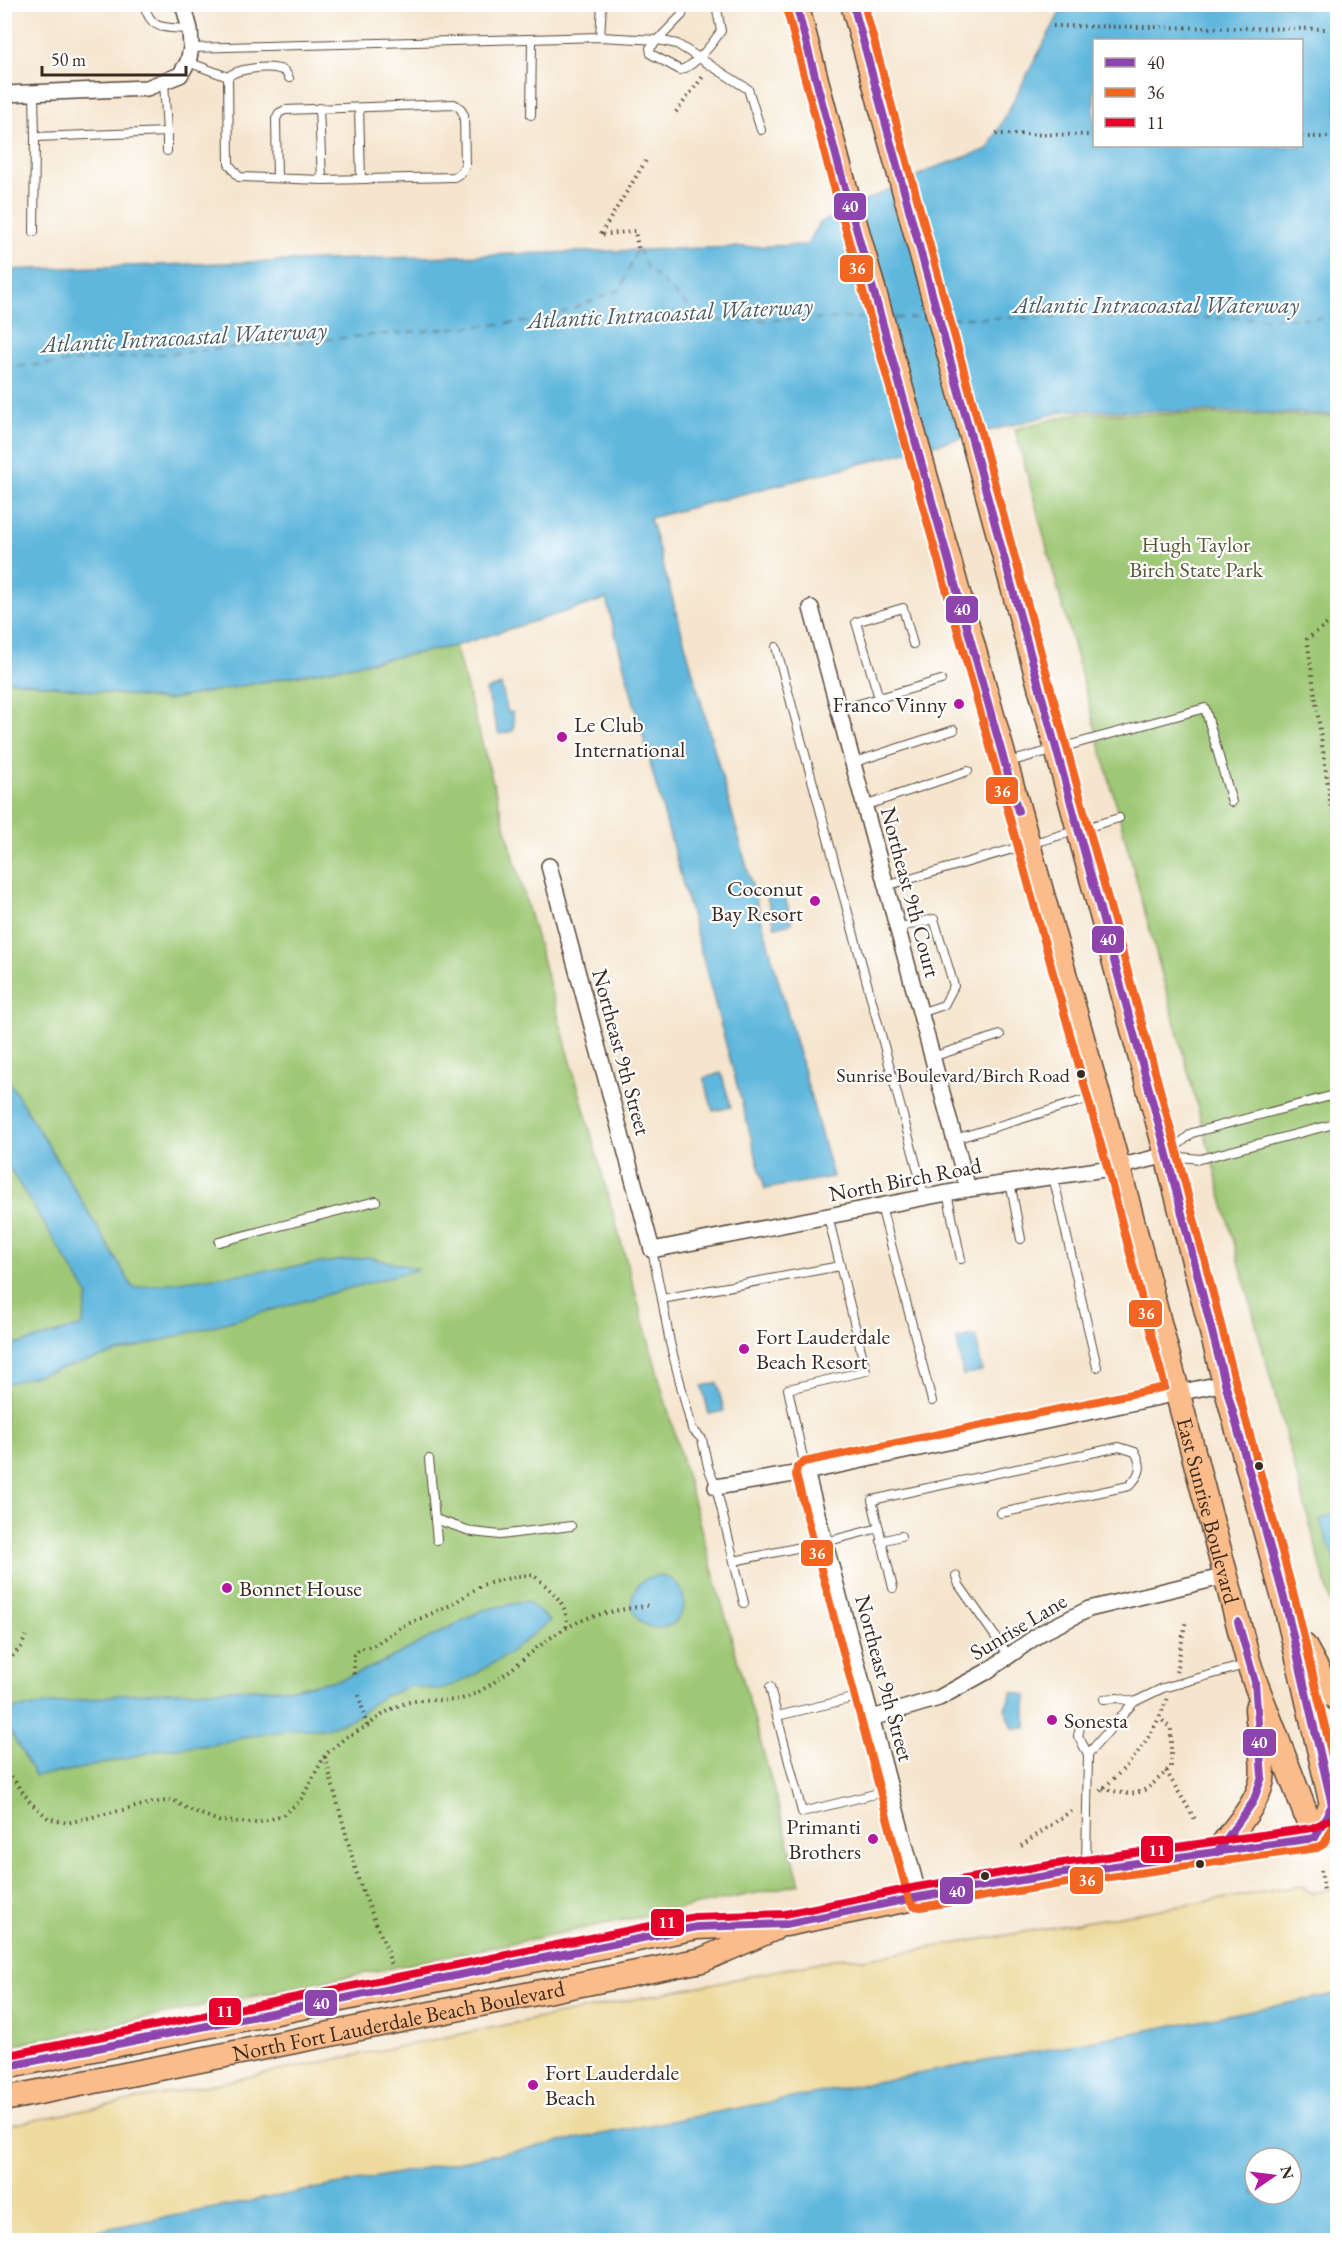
<svg xmlns="http://www.w3.org/2000/svg" width="1342" height="2245" font-family="'EB Garamond',serif">
<rect width="100%" height="100%" fill="#fff"/>
<filter id="ink" filterUnits="userSpaceOnUse"><feTurbulence type="fractalNoise" baseFrequency=".0167" numOctaves="2"/><feDisplacementMap in="SourceGraphic" scale="12" xChannelSelector="R" yChannelSelector="G"/><feConvolveMatrix kernelMatrix="1 2 1 2 8 2 1 2 1" color-interpolation-filters="sRGB"/></filter>
<filter id="wash" filterUnits="userSpaceOnUse"><feTurbulence type="fractalNoise" baseFrequency=".008" numOctaves="4" result="noise"/><feDisplacementMap in="SourceGraphic" scale="24" xChannelSelector="R" yChannelSelector="G"/><feGaussianBlur stdDeviation="1.35" result="paint"/><feColorMatrix in="noise" values="0 0 0 0 0 0 0 0 0 0 0 0 0 0 0 0 0 1.4 0 .05"/><feComposite in="paint" operator="in"/></filter>
<g filter="url(#wash)">
<rect width="100%" height="100%" fill="#f5e5ce"/>
<g fill="#9ec874" stroke="#6c7949" stroke-width="1.5">
<polygon points="1078,413 1337,416 1337,1625 1015,429"/>
<polygon points="455,646 800,1884 5,2047 5,680 166,700"/>
</g>
<polygon fill="#eeda9e" stroke="#94825e" stroke-width="1.5" points="1300,1886 1311,1893 1337,1889 1337,1994 47,2240 5,2240 5,2126 844,1957 863,1959"/>
<g fill="#60b7dd" stroke="#4e707e" stroke-width="1.5" fill-rule="evenodd">
<path d="M1064 5H1337V414L1070 410 650 518 833 1177 765 1189 606 599 455 646 166 700 5 680 4 270 807 245 820 223 934 168 988 149ZM1094 40H1302V146H1094Z"/>
<polygon points="501,685 508,713 512,712 514,722 513,731 499,734 486,690"/>
<polygon points="783,890 792,923 775,927 766,894"/>
<polygon points="721,1073 731,1107 713,1111 704,1078"/>
<polygon points="5,1075 76,1191 133,1288 367,1257 419,1269 5,1384 5,1348 82,1326 88,1295 5,1161"/>
<polygon points="976,1336 982,1371 963,1375 957,1339"/>
<polygon points="717,1383 724,1411 709,1414 702,1386"/>
<polygon points="1337,1512 1337,1567 1320,1520"/>
<circle cx="658" cy="1602" r="26"/>
<polygon points="527,1601 550,1621 508,1654 471,1677 441,1690 411,1686 380,1698 353,1719 324,1729 298,1729 254,1735 213,1745 164,1749 80,1769 35,1776 8,1727 13,1709 127,1694 233,1689 291,1689 342,1679 379,1664 483,1610"/>
<polygon points="1012,1692 1026,1695 1026,1728 1013,1728 1005,1708"/>
<path d="M1337 1994V2240H47ZM1255 2158H1291V2194H1255Z"/>
</g>
<g fill="none" stroke-linecap="round" stroke-linejoin="round">
<g stroke="#485b61" stroke-width="1.5" stroke-dasharray="8 6" stroke-linecap="butt">
<polyline points="638,248 647,268 705,321 871,318"/>
<polyline points="894,318 928,318"/>
<polyline points="951,318 1338,318"/>
<polyline points="4,368 545,320 621,289 637,249"/>
</g>
</g>
</g>
<g filter="url(#ink)">
<g fill="none" stroke-linecap="round" stroke-linejoin="round">
<g stroke="#574638" stroke-width="10">
<g id="service">
<path d="M144 4C151 32 165 27 190 29"/>
<path d="M685 4 682 15 650 48 651 54 680 70C696 66 712 44 721 31L716 4"/>
<polyline points="600,37 602,4"/>
<polyline points="191,48 600,37 658,40 677,44 748,89 761,130"/>
<path d="M188 62 228 77C237 68 267 66 279 69 285 70 287 74 289 78"/>
<polyline points="228,77 229,164 239,177 322,180 454,177 461,173 465,166 464,115 460,108 454,104 285,110 279,113 276,119 277,177"/>
<polyline points="34,93 35,137 167,132 164,81"/>
<polyline points="319,108 322,180"/>
<polyline points="359,108 361,179"/>
<polyline points="531,115 532,40"/>
<polyline points="167,132 167,151"/>
<polyline points="34,232 35,137"/>
<polyline points="776,647 925,1197"/>
<polyline points="879,698 856,622 903,608 913,644"/>
<polyline points="838,710 941,680"/>
<polyline points="1009,762 1205,708 1232,802"/>
<polyline points="852,763 954,730"/>
<polyline points="864,806 968,771"/>
<polyline points="886,886 1119,818"/>
<polyline points="897,928 934,919 954,986 944,1005 920,1013"/>
<polyline points="932,1057 1000,1035"/>
<polyline points="955,1139 1094,1097"/>
<polyline points="1170,1152 1192,1133 1338,1094"/>
<polyline points="1171,1156 1200,1159 1338,1123"/>
<polyline points="1053,1176 1097,1367"/>
<polyline points="1010,1182 1021,1239"/>
<polyline points="947,1193 961,1259"/>
<polyline points="881,1206 932,1401"/>
<polyline points="219,1242 376,1201"/>
<polyline points="652,1250 662,1299 840,1266"/>
<polyline points="662,1299 670,1343 692,1429 702,1439 708,1467 716,1487 734,1561"/>
<polyline points="429,1459 437,1540"/>
<polyline points="806,1472 788,1389 866,1371 828,1216"/>
<polyline points="435,1519 473,1532 500,1535 571,1526"/>
<polyline points="881,1541 901,1536"/>
<polyline points="956,1576 959,1585 1009,1656"/>
<path d="M893 1588 872 1500 1119 1447 1135 1452C1143 1466 1141 1474 1129 1486L1001 1513"/>
<polyline points="744,1603 734,1561 825,1542 879,1528"/>
<polyline points="770,1687 777,1716"/>
<polyline points="866,1695 777,1716 802,1812 891,1790"/>
<polyline points="1104,1699 1118,1698 1134,1702"/>
<polyline points="1081,1723 1078,1736 1088,1754"/>
<polyline points="1086,1867 1088,1754 1134,1702 1163,1688 1245,1665"/>
</g>
</g>
<g stroke="#574638" stroke-width="18">
<g id="minor">
<polyline points="4,94 147,88 180,75 188,62 191,48 190,29 183,4"/>
<polyline points="811,608 968,1189"/>
<polyline points="549,866 652,1250 968,1189 1118,1167 1167,1155"/>
<polyline points="806,1472 919,1897"/>
<polyline points="716,1487 806,1472 1225,1383"/>
<polyline points="872,1718 939,1698 986,1672 1041,1633 1089,1609 1226,1576"/>
</g>
</g>
<g stroke="#574638" stroke-width="27">
<g id="primary">
<path id="s1" d="M796 4 838 163 1118 1167 1249 1664 1255 1682 1315 1838"/>
<polyline points="853,4 983,476 1167,1155 1225,1383 1286,1606 1332,1805 1315,1838"/>
<polyline points="1304,1646 1327,1688 1338,1700"/>
<path d="M1217 1852C1232 1831 1257 1806 1262 1780 1265 1762 1258 1728 1257 1708"/>
<polyline points="4,2067 697,1927 786,1924 919,1897 1058,1874 1315,1838 1330,1832"/>
<path id="s2" d="M4 2099 702 1960 773 1929"/>
</g>
</g>
<g stroke="#574638" stroke-width="4" stroke-dasharray="1.5 4.5" stroke-linecap="butt">
<polyline points="1053,26 1329,29"/>
<polyline points="676,112 704,75"/>
<polyline points="996,134 1094,135"/>
<polyline points="1302,137 1338,137"/>
<polyline points="638,248 635,231 600,235 647,159"/>
<polyline points="1338,621 1327,624 1307,639 1331,807 1338,822"/>
<polyline points="4,1665 21,1647 26,1636"/>
<polyline points="1176,1672 1186,1620"/>
<path d="M354 1674V1655L359 1649 373 1646 403 1626 451 1605 482 1585 518 1576 533 1575C549 1588 571 1605 566 1628"/>
<path d="M367 1726C383 1714 396 1704 415 1701 435 1697 448 1705 470 1696 509 1678 532 1646 568 1627 593 1613 623 1609 652 1605"/>
<polyline points="325,1757 359,1882 388,1952 391,1967"/>
<polyline points="4,1767 31,1803 48,1818 67,1823 152,1803 173,1800 188,1809 219,1821 257,1823 283,1815 301,1800 325,1755 345,1738 367,1726 358,1692"/>
<polyline points="1166,1771 1196,1821"/>
<path d="M1103 1788C1141 1800 1144 1792 1171 1767V1729L1160 1718"/>
<path d="M1100 1791C1132 1763 1152 1739 1167 1699"/>
<polyline points="1021,1846 1074,1809"/>
<polyline points="1321,1870 1324,1891"/>
</g>
<use href="#service" stroke="#fff" stroke-width="8"/>
<use href="#minor" stroke="#fff" stroke-width="15"/>
<use href="#primary" stroke="#fabc8b" stroke-width="24"/>
<g stroke="#fff" stroke-width="12">
<g id="bus-1">
<polyline points="796,4 838,163 1018,811"/>
<polyline points="1217,1852 1253,1802 1262,1777 1255,1682 1238,1622"/>
<polyline points="4,2067 697,1927 786,1924 919,1897 1058,1874 1315,1838 1332,1805 1286,1606 1225,1383 1167,1155 853,4"/>
</g>
</g>
<g stroke="#fff" stroke-width="12">
<g id="bus-2">
<polyline points="864,4 1177,1152 1235,1380 1296,1603 1338,1782"/>
<polyline points="786,7 828,166 1108,1170 1165,1387 804,1462 797,1467 796,1475 909,1900 913,1906 921,1907 1060,1884 1317,1848 1324,1844 1338,1817"/>
</g>
</g>
<g stroke="#fff" stroke-width="12">
<polyline id="bus-3" points="4,2056 695,1917 785,1914 917,1887 1056,1864 1312,1828 1334,1818"/>
</g>
<use href="#bus-1" stroke="#8e44ad" stroke-width="8"/>
<use href="#bus-2" stroke="#f26522" stroke-width="8"/>
<use href="#bus-3" stroke="#e4002b" stroke-width="8"/>
</g>
</g>
<g fill="#b5179e" stroke="#fff" stroke-width="2">
<circle cx="959" cy="704" r="6"/>
<circle cx="562" cy="737" r="6"/>
<circle cx="815" cy="901" r="6"/>
<circle cx="744" cy="1349" r="6"/>
<circle cx="227" cy="1588" r="6"/>
<circle cx="1052" cy="1720" r="6"/>
<circle cx="873" cy="1839" r="6"/>
<circle cx="533" cy="2085" r="6"/>
</g>
<g fill="#3b2a1e" stroke="#fff" stroke-width="2">
<circle cx="1081" cy="1074" r="5"/>
<circle cx="1259" cy="1466" r="5"/>
<circle cx="1200" cy="1864" r="5"/>
<circle cx="985" cy="1876" r="5"/>
</g>
<g text-anchor="middle" stroke-width="4.5" stroke-linejoin="round" paint-order="stroke">
<g font-size="20" fill="#3b2a1e" stroke="#fff" text-anchor="end">
<text x="1070" y="1082">Sunrise Boulevard/Birch Road</text>
</g>
<g font-size="22" fill="#595938" stroke="#fff">
<text x="1196" y="552">Hugh Taylor<tspan x="1196" dy="25">Birch State Park</tspan></text>
</g>
<g font-size="22" fill="#3b2a1e" stroke="#fff" text-anchor="start">
<text x="947" y="712" text-anchor="end">Franco Vinny</text>
<text x="574" y="732">Le Club<tspan x="574" dy="25">International</tspan></text>
<text x="803" y="896" text-anchor="end">Coconut<tspan x="803" dy="25">Bay Resort</tspan></text>
<text x="756" y="1344">Fort Lauderdale<tspan x="756" dy="25">Beach Resort</tspan></text>
<text x="239" y="1596">Bonnet House</text>
<text x="1064" y="1728">Sonesta</text>
<text x="861" y="1834" text-anchor="end">Primanti<tspan x="861" dy="25">Brothers</tspan></text>
<text x="545" y="2080">Fort Lauderdale<tspan x="545" dy="25">Beach</tspan></text>
</g>
<g font-size="22" fill="#3b2a1e" stroke="#fff">
<text transform="translate(911 892) rotate(75)" y="8">Northeast 9th Court</text>
<text transform="translate(622 1052) rotate(75)" y="8">Northeast 9th Street</text>
<text transform="translate(905 1179) rotate(-11)" y="8">North Birch Road</text>
<text dy="8" stroke="none"><textPath href="#s1" startOffset="1562">East Sunrise Boulevard</textPath></text>
<text transform="translate(1018 1626) rotate(-31)" y="8">Sunrise Lane</text>
<text transform="translate(885 1678) rotate(75)" y="8">Northeast 9th Street</text>
<text dy="8" stroke="none"><textPath href="#s2" startOffset="402">North Fort Lauderdale Beach Boulevard</textPath></text>
</g>
<g font-size="24" font-style="italic" fill="#485b61" stroke="#fff">
<text x="1156" y="313">Atlantic Intracoastal Waterway</text>
<text transform="translate(670 313) rotate(-3)" y="8">Atlantic Intracoastal Waterway</text>
<text transform="translate(184 337) rotate(-3)" y="8">Atlantic Intracoastal Waterway</text>
</g>
</g>
<g stroke="#fff" stroke-width="2">
<rect x="833" y="192" width="34" height="29" rx="6" fill="#8e44ad"/>
<rect x="839" y="254" width="35" height="29" rx="6" fill="#f26522"/>
<rect x="945" y="595" width="34" height="29" rx="6" fill="#8e44ad"/>
<rect x="985" y="776" width="34" height="29" rx="6" fill="#f26522"/>
<rect x="1091" y="925" width="34" height="29" rx="6" fill="#8e44ad"/>
<rect x="1128" y="1299" width="35" height="29" rx="6" fill="#f26522"/>
<rect x="800" y="1539" width="34" height="28" rx="6" fill="#f26522"/>
<rect x="1242" y="1728" width="35" height="29" rx="6" fill="#8e44ad"/>
<rect x="1140" y="1835" width="34" height="29" rx="6" fill="#e4002b"/>
<rect x="1069" y="1866" width="35" height="29" rx="6" fill="#f26522"/>
<rect x="939" y="1876" width="35" height="29" rx="6" fill="#8e44ad"/>
<rect x="650" y="1908" width="35" height="29" rx="6" fill="#e4002b"/>
<rect x="304" y="1989" width="34" height="28" rx="6" fill="#8e44ad"/>
<rect x="208" y="1997" width="34" height="29" rx="6" fill="#e4002b"/>
</g>
<g font-size="16" text-anchor="middle" font-weight="bold" fill="#fff">
<text x="850" y="212">40</text>
<text x="857" y="274">36</text>
<text x="962" y="615">40</text>
<text x="1002" y="797">36</text>
<text x="1108" y="945">40</text>
<text x="1146" y="1319">36</text>
<text x="817" y="1559">36</text>
<text x="1259" y="1748">40</text>
<text x="1157" y="1856">11</text>
<text x="1087" y="1886">36</text>
<text x="957" y="1897">40</text>
<text x="667" y="1928">11</text>
<text x="321" y="2009">40</text>
<text x="225" y="2017">11</text>
</g>
<rect width="1342" height="2245" fill="none" stroke="#fff" stroke-width="24"/>
<rect x="1093" y="39" width="210" height="108" fill="#ffffff" stroke="#b1aaa5" stroke-width="1.5"/>
<rect x="1105" y="58" width="30" height="9" fill="#8e44ad" stroke="#b1aaa5" stroke-width="1.5"/>
<text x="1147" y="69" font-size="18" fill="#3b2a1e">40</text>
<rect x="1105" y="88" width="30" height="9" fill="#f26522" stroke="#b1aaa5" stroke-width="1.5"/>
<text x="1147" y="99" font-size="18" fill="#3b2a1e">36</text>
<rect x="1105" y="118" width="30" height="9" fill="#e4002b" stroke="#b1aaa5" stroke-width="1.5"/>
<text x="1147" y="129" font-size="18" fill="#3b2a1e">11</text>
<g transform="translate(1273 2176) rotate(76)"><circle r="28" fill="#ffffff" stroke="#b1aaa5" stroke-width="1.5"/>
<path d="M0-4.5L10 22L0 15L-10 22Z" fill="#b5179e"/>
<text y="-9" font-size="16" font-weight="bold" text-anchor="middle" fill="#3b2a1e">N</text>
</g>
<path d="M42 66v9h144v-9" fill="none" stroke="#3b2a1e" stroke-width="3"/>
<text x="51" y="66" font-size="18" fill="#3b2a1e" stroke="#ffffff" stroke-width="4.5" paint-order="stroke">50 m</text>
</svg>
